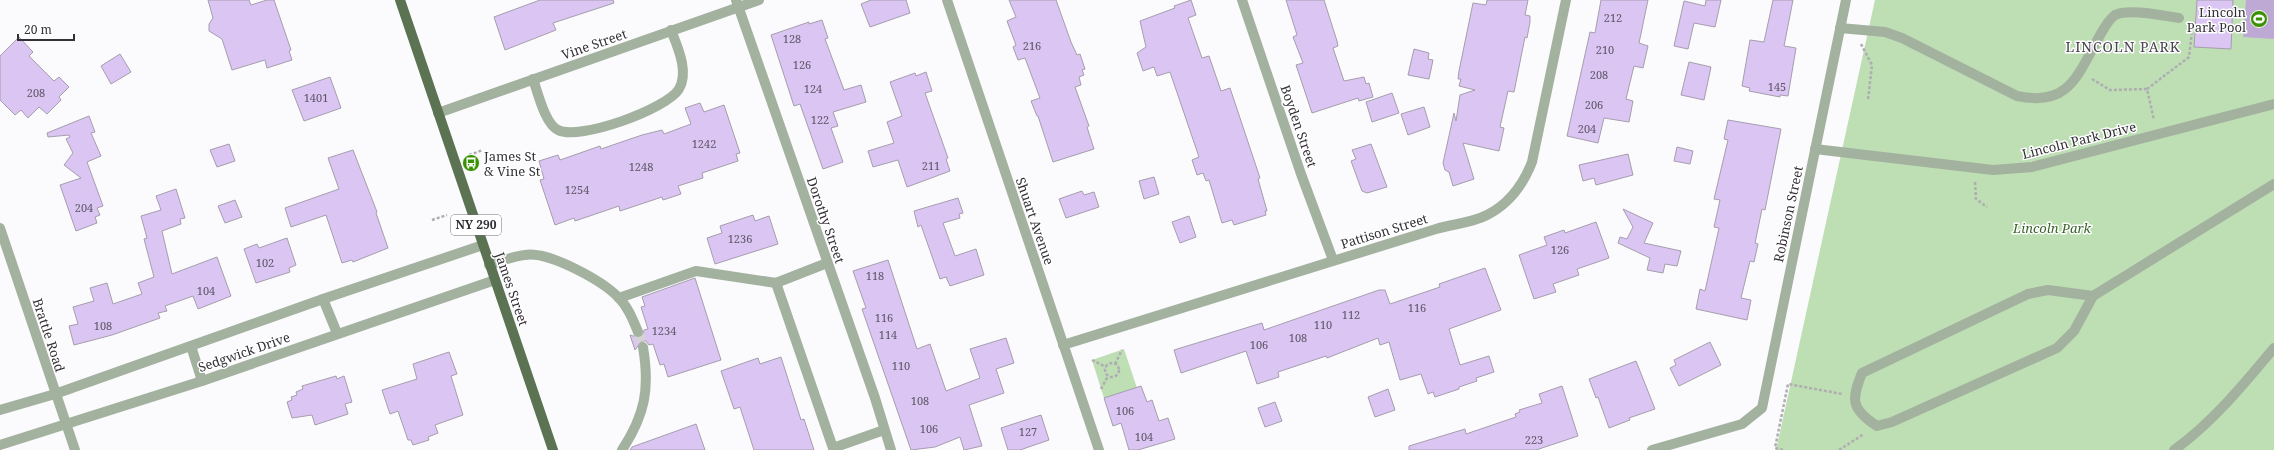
<svg xmlns="http://www.w3.org/2000/svg" width="2274" height="450" font-family="'Noto Serif',serif">
<rect width="100%" height="100%" fill="#fbfafd"/>
<g fill="#bedeb4">
<polygon points="1875,0 2274,0 2274,450 1776,450"/>
<polygon points="1124,349 1137,388 1104,398 1092,360"/>
</g>
<polygon fill="#bea9d5" points="2246,0 2274,0 2274,39 2243,37"/>
<g fill="#dbc5f3" stroke="#a59ead">
<polygon points="208,0 249,0 251,5 267,0 274,0 291,50 289,51 292,60 267,68 265,60 232,70 222,39 209,31 209,24 213,18"/>
<polygon points="540,0 613,0 614,3 553,23 556,30 505,50 494,17"/>
<polygon points="871,0 906,0 910,13 870,27 861,4"/>
<polygon points="1009,0 1056,0 1071,42 1077,55 1080,54 1085,69 1082,70 1084,75 1079,77 1081,85 1075,87 1089,126 1087,127 1094,149 1053,162 1038,116 1037,116 1031,101 1040,98 1025,58 1018,60 1013,47 1016,45 1007,21 1016,17"/>
<polygon points="1191,0 1196,15 1188,18 1202,58 1209,56 1221,91 1230,88 1260,178 1258,179 1267,211 1265,211 1266,215 1234,225 1232,220 1222,223 1209,180 1206,181 1203,173 1197,175 1192,160 1199,157 1170,72 1157,76 1154,67 1143,71 1137,53 1146,47 1140,21 1175,8 1174,6"/>
<polygon points="1286,0 1324,0 1337,41 1338,46 1333,48 1344,81 1364,77 1366,84 1369,83 1373,97 1359,101 1358,98 1312,113 1296,65 1303,63 1293,37 1297,35"/>
<polygon points="1487,0 1528,0 1525,15 1530,16 1530,22 1527,38 1525,37 1514,92 1508,91 1500,127 1504,128 1499,151 1463,143 1474,179 1453,186 1449,172 1445,170 1443,163 1454,113 1456,121 1460,95 1475,90 1459,86 1461,79 1458,79 1459,71 1473,3 1486,5"/>
<polygon points="1601,0 1648,0 1639,43 1648,46 1643,68 1634,66 1626,99 1633,101 1629,122 1604,118 1598,143 1567,136 1590,32 1595,33"/>
<polygon points="1706,0 1721,0 1715,27 1694,23 1688,49 1674,46 1684,1 1705,6"/>
<polygon points="1773,0 1793,0 1784,46 1796,48 1788,96 1780,95 1780,97 1749,91 1750,88 1742,86 1750,40 1764,42"/>
<polygon points="2197,0 2233,0 2231,49 2194,47"/>
<polygon points="822,20 828,38 825,39 844,90 861,85 866,102 833,112 838,126 831,128 843,162 823,169 800,104 794,106 771,35 809,22 809,24"/>
<polygon points="19,37 33,52 29,56 54,81 59,77 69,87 59,97 61,100 47,114 39,107 28,118 21,110 15,115 0,100 0,56"/>
<polygon points="1414,49 1429,53 1428,59 1433,60 1429,79 1408,75"/>
<polygon points="120,54 131,72 111,84 101,66"/>
<polygon points="1689,62 1711,67 1704,100 1681,95"/>
<polygon points="926,72 932,91 925,93 948,158 946,159 950,171 907,187 898,160 873,167 868,151 894,143 887,122 902,116 890,82 915,73 916,76"/>
<polygon points="330,77 341,108 304,121 292,90"/>
<polygon points="1392,93 1399,113 1372,122 1366,102"/>
<polygon points="700,103 704,112 724,105 740,153 736,154 738,161 702,173 703,178 678,186 681,194 663,200 662,197 620,211 619,206 575,221 574,218 555,225 540,180 544,179 539,161 558,155 560,160 600,146 601,149 642,135 662,130 664,134 691,124 685,108"/>
<polygon points="1424,107 1430,127 1408,135 1401,114"/>
<polygon points="89,116 95,132 91,133 101,156 87,162 103,206 97,208 100,215 95,217 97,223 76,231 60,185 81,178 64,165 73,153 66,139 70,137 69,135 48,137 47,133"/>
<polygon points="1728,120 1781,129 1765,210 1762,209 1755,243 1758,244 1754,262 1750,261 1741,298 1751,300 1747,320 1696,309 1700,289 1705,291 1719,228 1714,227 1720,200 1714,199 1728,140 1724,139"/>
<polygon points="229,144 235,161 217,167 210,150"/>
<polygon points="1371,144 1387,187 1367,193 1362,191 1351,161 1356,159 1352,150"/>
<polygon points="1677,147 1693,151 1690,164 1674,161"/>
<polygon points="353,150 377,212 376,213 388,248 353,262 352,260 342,263 326,215 291,227 285,208 339,189 328,158"/>
<polygon points="1628,154 1633,175 1596,185 1594,178 1583,181 1579,165"/>
<polygon points="1154,177 1159,194 1144,199 1139,181"/>
<polygon points="176,189 185,218 180,219 181,224 162,231 172,274 217,257 231,296 198,309 193,296 165,306 167,311 158,313 160,318 112,335 74,345 69,326 78,324 73,307 94,301 90,288 107,283 113,304 142,294 138,283 154,277 144,239 147,238 141,216 161,210 156,196"/>
<polygon points="1082,191 1084,195 1094,192 1099,207 1066,218 1059,199"/>
<polygon points="958,198 963,213 959,214 960,218 943,223 955,256 976,249 984,275 950,286 946,277 940,279 921,225 918,227 914,211"/>
<polygon points="235,200 242,217 225,223 218,206"/>
<polygon points="1623,209 1653,223 1644,243 1681,251 1677,266 1665,264 1663,273 1647,270 1650,258 1618,243 1620,237 1627,239 1633,227"/>
<polygon points="753,215 755,221 769,216 778,244 715,264 707,238 722,233 720,226"/>
<polygon points="1189,216 1196,237 1180,243 1172,222"/>
<polygon points="1596,222 1609,258 1577,269 1579,275 1553,284 1556,292 1534,299 1519,255 1547,245 1544,237 1564,230 1565,233"/>
<polygon points="287,238 296,265 289,268 290,272 256,283 244,249 257,244 259,248"/>
<polygon points="888,260 917,349 930,344 946,391 980,378 970,349 1006,338 1014,363 996,369 1004,393 969,405 982,446 964,450 960,437 935,447 911,450 862,309 866,308 853,271"/>
<polygon points="1485,268 1501,310 1449,329 1460,365 1489,356 1494,372 1476,378 1477,381 1459,387 1459,389 1435,397 1433,392 1428,394 1421,374 1400,380 1389,342 1380,345 1378,338 1327,358 1326,356 1278,372 1279,377 1257,384 1246,351 1181,373 1174,350 1262,323 1264,330 1379,290 1385,290 1390,304 1440,287 1439,284"/>
<polygon points="695,278 721,360 668,377 664,364 660,365 653,344 649,345 646,341 642,341 635,350 630,335 640,338 643,336 644,330 648,329 641,307 645,306 642,297"/>
<polygon points="1710,342 1721,365 1679,386 1670,368 1676,365 1674,360"/>
<polygon points="449,352 457,374 451,376 463,415 435,425 438,433 428,437 429,440 413,445 411,440 408,440 398,411 390,414 382,390 417,379 413,364"/>
<polygon points="781,357 801,420 804,419 814,450 754,450 740,407 734,409 721,371 758,358 760,364"/>
<polygon points="1636,361 1655,409 1629,418 1630,420 1609,428 1598,397 1596,398 1589,379"/>
<polygon points="336,376 337,379 344,376 352,402 345,404 348,414 315,425 312,415 292,418 287,402 292,400 291,397 297,395 296,392 303,389 302,386"/>
<polygon points="1141,386 1147,402 1152,400 1159,421 1168,418 1175,439 1138,450 1129,450 1121,423 1113,426 1104,398"/>
<polygon points="1562,386 1578,436 1536,450 1409,450 1409,446 1465,429 1466,434 1516,417 1515,414 1520,412 1519,410 1542,403 1539,394"/>
<polygon points="1388,389 1395,410 1375,417 1368,397"/>
<polygon points="1275,402 1282,421 1265,427 1258,408"/>
<polygon points="1041,415 1049,440 1020,450 1008,450 1001,428"/>
<polygon points="696,424 705,450 630,450 632,447"/>
</g>
<g fill="none" stroke-linecap="round" stroke-linejoin="round">
<polyline stroke="#d3d2d5" stroke-width="10" stroke-dasharray="10 5" stroke-linecap="butt" points="638,332 643,347"/>
<g stroke="#afadb1" stroke-width="2.5" stroke-dasharray="3 2" stroke-linecap="butt">
<polyline points="1861,44 1872,65 1868,100"/>
<polyline points="2092,79 2110,90 2147,89 2154,120"/>
<polyline points="2147,89 2189,57 2193,23"/>
<polyline points="469,155 483,150"/>
<polyline points="1975,182 1976,199 1987,207"/>
<polyline points="432,220 447,215"/>
<polyline points="1092,360 1106,367"/>
<circle cx="1112" cy="370" r="7"/>
<polyline points="1115,364 1122,350"/>
<polyline points="1101,389 1108,376"/>
<polyline points="1783,450 1775,448 1788,384 1842,394"/>
<polyline points="1839,450 1864,434"/>
</g>
<g stroke="#a3b19f" stroke-width="10">
<polyline points="736,0 875,398 891,450"/>
<polyline points="947,0 1099,450"/>
<polyline points="1242,0 1301,174 1333,260"/>
<path d="M1840 28 1885 32 1902 38 2017 96C2069 107 2077 76 2099 37 2103 30 2108 20 2115 15 2128 8 2165 16 2179 18"/>
<path d="M533 79C538 93 545 124 558 130 579 141 667 109 679 89 689 72 678 48 671 30"/>
<polyline points="438,113 759,0"/>
<polyline points="1815,149 1993,170 2032,167 2274,104"/>
<polyline points="0,228 75,450"/>
<path d="M489 265C501 261 513 256 525 255 549 251 603 281 619 298 628 307 633 320 638 332"/>
<polyline points="776,283 833,448 884,430"/>
<path d="M2093 296 2048 290 2028 294 1862 373C1851 400 1851 409 1877 426L1892 422 2057 348 2074 331 2093 296 2274 184"/>
<polyline points="619,298 696,271 776,283 827,263"/>
<polyline points="323,299 337,333"/>
<path d="M1063 345 1436 229C1452 224 1472 223 1487 215 1509 204 1523 185 1532 162L1566 0"/>
<polyline points="191,346 202,381"/>
<polyline points="0,410 55,394 323,299 483,245"/>
<polyline points="0,445 202,381 495,280"/>
<path d="M622 450C645 415 650 389 643 347"/>
<polyline points="1652,450 1742,424 1762,408 1846,0"/>
<path d="M2174 450C2211 424 2245 383 2274 348"/>
</g>
<polyline stroke="#5b7353" stroke-width="10" points="400,0 553,450"/>
</g>
<defs>
<g id="stadium-disc" transform="scale(0.9)"><circle r="9.5" fill="#3a9202" stroke="#fff"/><path d="M0-5a6.5 5 0 1 0 0 10a6.5 5 0 1 0 0-10ZM-3.5-1.8h7v3.6h-7Z" fill="#fff"/></g>
<g id="bus-disc" transform="scale(0.9)"><circle r="9.5" fill="#3a9202" stroke="#fff"/><path d="M-5-6H5V4H4V6H2V4H-2V6H-4V4H-5ZM-3.5-4V0h7V-4ZM-3.5 1.2v1.5H-2V1.2ZM2 1.2v1.5H3.5V1.2Z" fill="#fff"/></g>
</defs>
<g fill-rule="evenodd">
<use href="#stadium-disc" x="2259" y="19"/>
<use href="#bus-disc" x="471" y="163"/>
</g>
<g text-anchor="middle" stroke-width="3" stroke-linejoin="round" paint-order="stroke">
<g font-size="11" fill="#5d5565">
<text x="1613" y="22">212</text>
<text x="792" y="43">128</text>
<text x="1032" y="50">216</text>
<text x="1605" y="54">210</text>
<text x="802" y="69">126</text>
<text x="1599" y="79">208</text>
<text x="1777" y="91">145</text>
<text x="813" y="93">124</text>
<text x="36" y="97">208</text>
<text x="316" y="102">1401</text>
<text x="1594" y="109">206</text>
<text x="820" y="124">122</text>
<text x="1587" y="133">204</text>
<text x="704" y="148">1242</text>
<text x="931" y="170">211</text>
<text x="641" y="171">1248</text>
<text x="577" y="194">1254</text>
<text x="84" y="212">204</text>
<text x="740" y="243">1236</text>
<text x="1560" y="254">126</text>
<text x="265" y="267">102</text>
<text x="875" y="280">118</text>
<text x="206" y="295">104</text>
<text x="1417" y="312">116</text>
<text x="1351" y="319">112</text>
<text x="884" y="322">116</text>
<text x="1323" y="329">110</text>
<text x="103" y="330">108</text>
<text x="664" y="335">1234</text>
<text x="888" y="339">114</text>
<text x="1298" y="342">108</text>
<text x="1259" y="349">106</text>
<text x="901" y="370">110</text>
<text x="920" y="405">108</text>
<text x="1125" y="415">106</text>
<text x="929" y="433">106</text>
<text x="1028" y="436">127</text>
<text x="1144" y="441">104</text>
<text x="1534" y="444">223</text>
</g>
<rect fill="#fff" stroke="#706e72" stroke-width="1" x="451" y="215" width="50" height="20" rx="3"/>
<g font-size="12" font-weight="bold" fill="#333036">
<text x="476" y="229">NY 290</text>
</g>
<g font-size="13" fill="#333036" stroke="#fff" text-anchor="end">
<text x="2246" y="17">Lincoln<tspan x="2246" dy="15">Park Pool</tspan></text>
<text x="484" y="161" text-anchor="start">James St<tspan x="484" dy="15">&amp; Vine St</tspan></text>
</g>
<g font-size="13" fill="#333036" stroke="#fff">
<text transform="translate(594 44) rotate(-19)" y="5">Vine Street</text>
<text transform="translate(1299 126) rotate(71)" y="5">Boyden Street</text>
<text transform="translate(2079 140) rotate(-14)" y="5">Lincoln Park Drive</text>
<text transform="translate(1788 214) rotate(-78)" y="5">Robinson Street</text>
<text transform="translate(826 220) rotate(71)" y="5">Dorothy Street</text>
<text transform="translate(1035 221) rotate(71)" y="5">Shuart Avenue</text>
<text transform="translate(1384 231) rotate(-17)" y="5">Pattison Street</text>
<text transform="translate(512 289) rotate(71)" y="5">James Street</text>
<text transform="translate(49 335) rotate(72)" y="5">Brattle Road</text>
<text transform="translate(244 352) rotate(-19)" y="5">Sedgwick Drive</text>
</g>
<g font-size="13" font-style="italic" fill="#39622a" stroke="#fff">
<text x="2052" y="233">Lincoln Park</text>
</g>
<g font-size="14" letter-spacing="1" fill="#4a4450" stroke="#fff">
<text x="2123" y="52">LINCOLN PARK</text>
</g>
</g>
<path d="M18 34v6h56v-6" fill="none" stroke="#333036" stroke-width="2"/>
<text x="24" y="34" font-size="12" fill="#333036" stroke="#ffffff" stroke-width="3" paint-order="stroke">20 m</text>
</svg>
